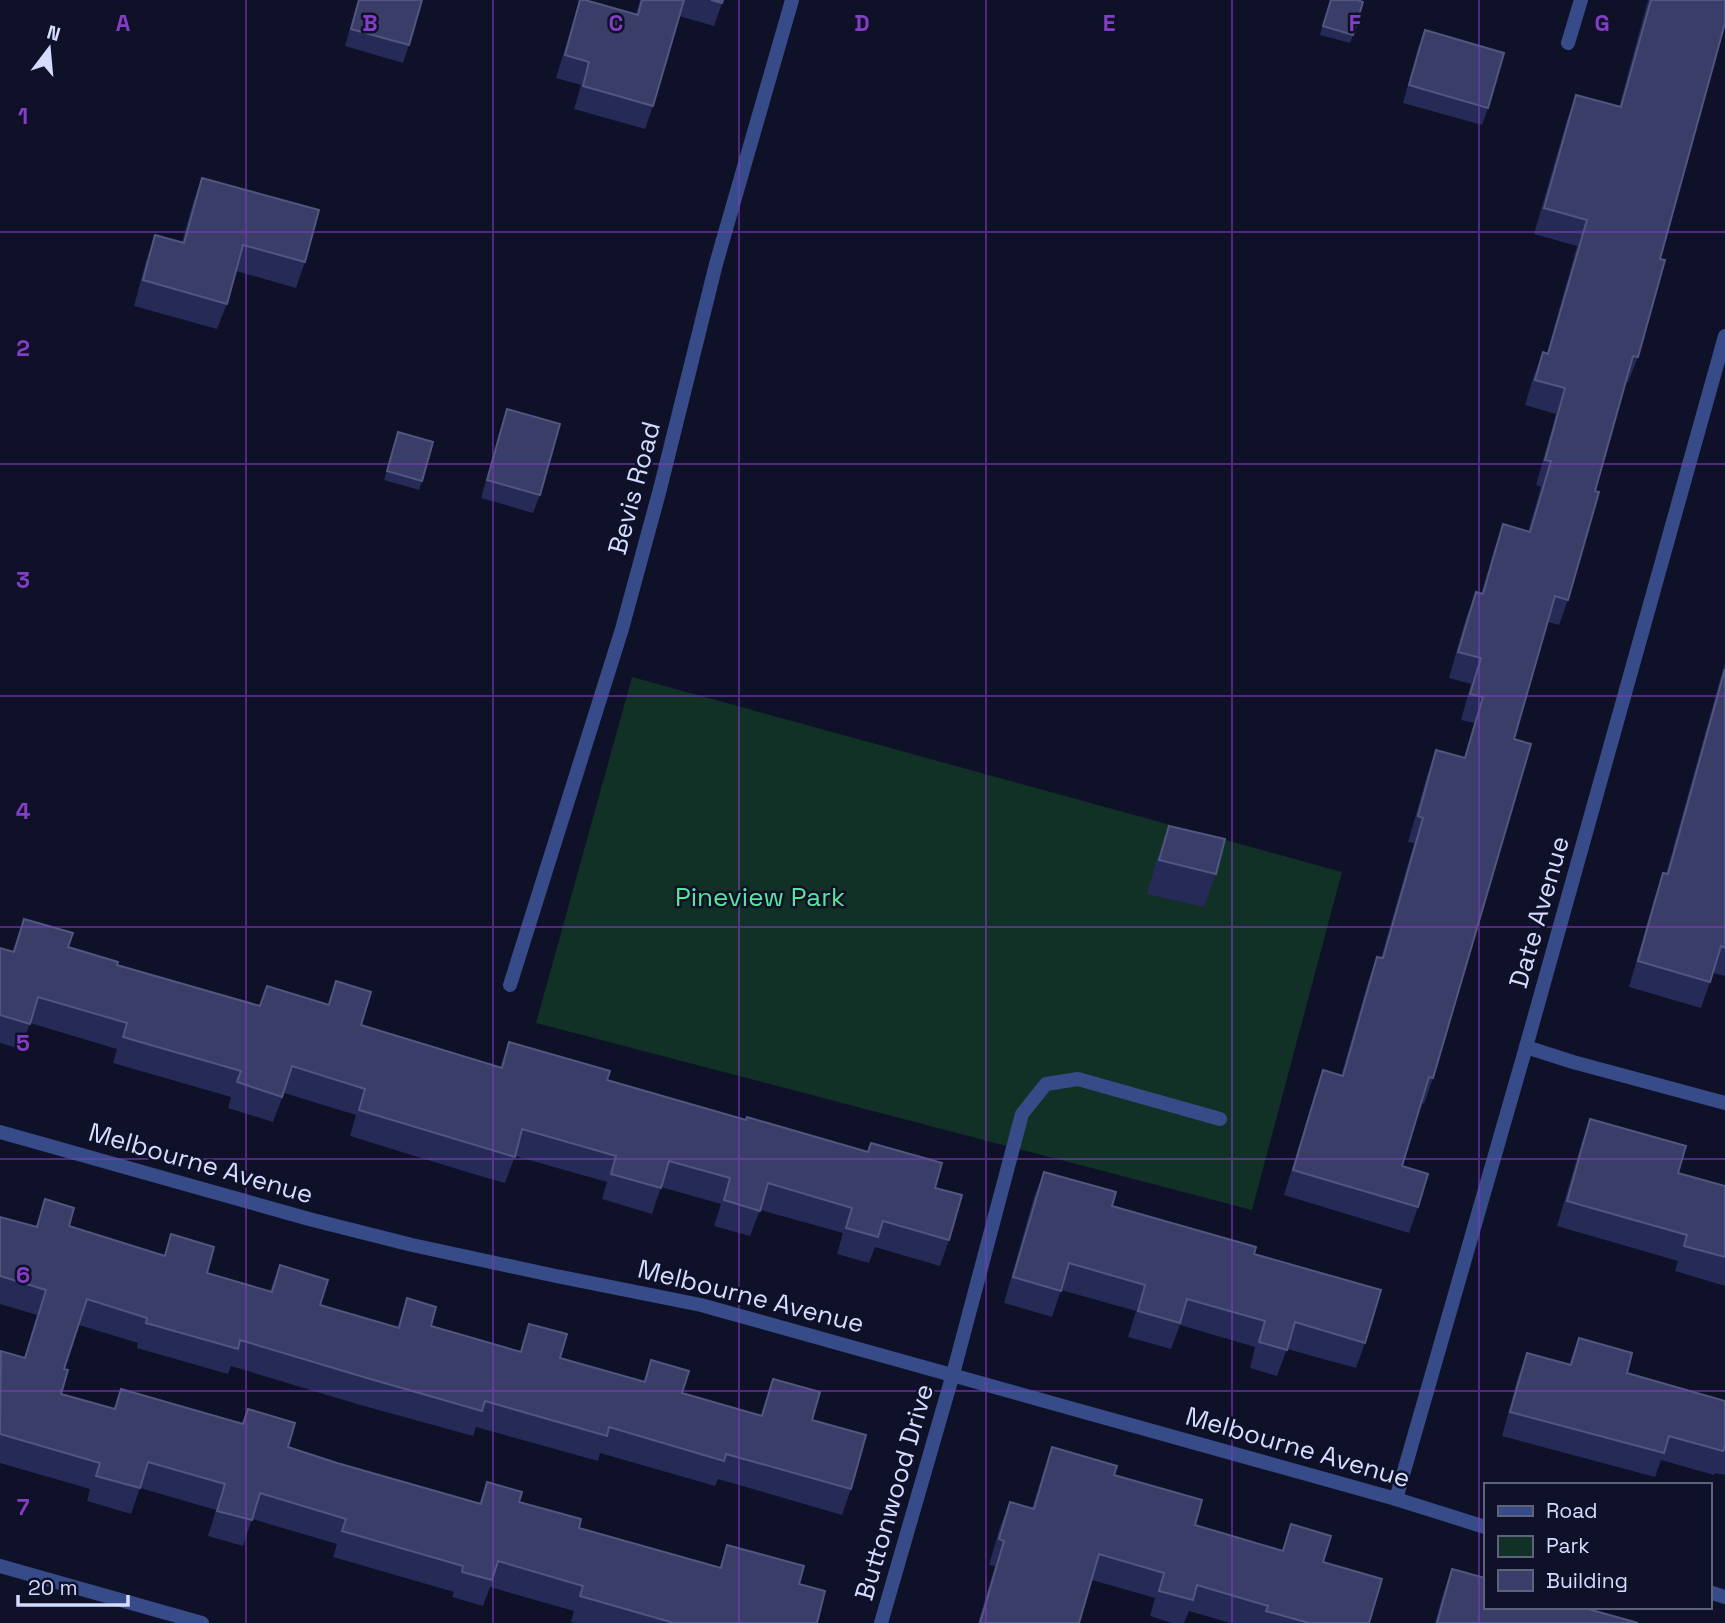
<svg xmlns="http://www.w3.org/2000/svg" width="1725" height="1623" font-family="'Space Grotesk',sans-serif">
<rect width="100%" height="100%" fill="#0e1127"/>
<polygon fill="#113127" points="632,677 1342,872 1252,1210 536,1023"/>
<g fill="none" stroke-linecap="round" stroke-linejoin="round">
<polyline stroke="#374b88" stroke-width="14" points="953,1374 1022,1114 1046,1084 1078,1079 1220,1119"/>
<g stroke="#374b88" stroke-width="14">
<polyline points="1568,43 1581,0"/>
<polyline points="510,985 622,629 660,489 716,264 792,0"/>
<polyline points="1526,1047 1573,1062 1725,1103"/>
<polyline points="0,1132 309,1219 412,1245 556,1276 701,1305 1396,1499 1485,1527"/>
<polyline points="1396,1499 1526,1047 1725,336"/>
<polyline points="0,1566 202,1623"/>
<polyline points="1709,1592 1725,1597"/>
<polyline points="881,1623 953,1374"/>
</g>
</g>
<g fill="#262a56">
<polygon points="358,0 422,0 409,45 403,63 345,46"/>
<polygon points="580,0 636,14 640,0 723,0 714,26 679,16 653,106 645,129 574,109 581,85 556,78 573,22"/>
<polygon points="1330,0 1353,35 1350,43 1320,35"/>
<polygon points="1648,0 1725,0 1660,259 1638,357 1628,382 1626,382 1595,491 1568,600 1559,625 1548,622 1514,739 1433,1078 1424,1104 1421,1103 1402,1166 1418,1207 1409,1233 1284,1195 1314,1096 1323,1070 1341,1076 1368,982 1377,957 1381,958 1414,843 1408,842 1427,776 1436,750 1464,758 1474,723 1461,720 1471,684 1449,678 1466,618 1476,592 1481,594 1494,550 1503,524 1528,532 1541,487 1536,485 1556,414 1525,405 1533,378 1543,352 1547,353 1577,246 1534,234 1567,120 1576,95 1619,107"/>
<polygon points="1425,30 1488,108 1482,125 1403,103 1418,48"/>
<polygon points="202,178 305,262 296,288 236,271 227,304 217,329 134,306 146,261 155,235 182,242 193,203"/>
<polygon points="507,409 540,495 533,513 481,498 501,427"/>
<polygon points="398,432 422,481 419,490 384,480"/>
<polygon points="1725,662 1725,976 1713,973 1701,1008 1629,987 1654,899 1663,873 1666,874"/>
<polygon points="1169,826 1216,874 1204,907 1147,894 1157,859"/>
<polygon points="24,919 68,947 117,965 259,1006 267,986 327,1005 336,981 361,1025 500,1067 509,1042 607,1080 746,1120 868,1152 871,1143 935,1188 949,1240 940,1266 875,1247 869,1263 837,1254 843,1233 760,1210 750,1236 714,1226 721,1204 661,1187 652,1214 602,1199 607,1182 515,1156 505,1183 470,1173 350,1136 356,1115 284,1093 273,1122 228,1108 231,1097 113,1063 117,1049 30,1023 21,1049 0,1043 0,948 12,952"/>
<polygon points="1590,1119 1678,1173 1725,1186 1725,1286 1675,1271 1678,1261 1557,1226 1581,1145"/>
<polygon points="1044,1172 1112,1206 1365,1343 1356,1368 1287,1349 1277,1376 1250,1368 1255,1347 1180,1325 1171,1349 1128,1337 1136,1311 1061,1290 1052,1317 1004,1303 1034,1197"/>
<polygon points="45,1199 69,1226 164,1256 171,1234 207,1273 270,1291 280,1265 320,1305 397,1328 407,1298 431,1326 520,1351 529,1324 560,1358 643,1382 651,1360 682,1393 761,1415 773,1379 812,1420 851,1489 842,1515 718,1479 715,1486 600,1453 598,1461 476,1427 473,1436 357,1404 231,1366 228,1374 137,1348 138,1343 79,1325 64,1369 61,1394 114,1409 121,1389 242,1423 248,1409 288,1447 337,1463 479,1503 487,1482 519,1502 579,1528 719,1568 727,1545 799,1584 817,1623 575,1623 571,1622 574,1611 490,1587 483,1606 452,1597 454,1592 333,1557 337,1544 252,1519 243,1546 208,1536 216,1510 140,1488 131,1514 87,1501 90,1489 0,1463 0,1354 24,1358 37,1315 0,1304 0,1217 36,1227"/>
<polygon points="1579,1338 1627,1373 1725,1401 1725,1475 1715,1473 1714,1475 1661,1460 1655,1477 1502,1436 1518,1377 1527,1353 1569,1364"/>
<polygon points="1052,1447 1114,1475 1195,1525 1282,1550 1291,1524 1323,1562 1369,1623 1230,1623 1189,1611 1184,1623 1172,1623 1150,1616 1155,1598 1092,1580 1079,1623 978,1623 995,1566 989,1565 1000,1527 1010,1502 1032,1508 1043,1473"/>
<polygon points="1452,1569 1485,1607 1638,1623 1435,1623 1443,1594"/>
</g>
<g fill="#393d68" stroke="#515680" stroke-width="2">
<polygon points="359,0 422,0 409,45 351,29"/>
<polygon points="580,0 585,0 638,15 642,0 684,0 653,106 583,86 589,62 565,55"/>
<polygon points="711,0 723,0 722,3"/>
<polygon points="1331,0 1357,0 1363,2 1353,35 1323,26"/>
<polygon points="1651,0 1725,0 1725,23 1660,259 1665,260 1638,357 1633,356 1595,491 1599,492 1568,600 1555,596 1514,739 1531,744 1433,1078 1429,1077 1402,1166 1428,1174 1418,1207 1293,1170 1323,1070 1343,1076 1377,957 1383,958 1423,818 1418,816 1436,750 1465,758 1483,697 1470,694 1481,658 1458,652 1476,592 1483,594 1503,524 1530,532 1551,461 1545,460 1565,388 1535,380 1543,352 1548,354 1587,220 1544,208 1576,95 1621,107"/>
<polygon points="1425,30 1504,53 1488,108 1409,85"/>
<polygon points="202,178 319,210 305,262 243,245 227,304 143,280 155,235 184,243"/>
<polygon points="507,409 560,424 540,495 487,480"/>
<polygon points="398,432 433,442 422,481 387,471"/>
<polygon points="1725,669 1725,948 1721,946 1710,982 1638,961 1663,873 1668,874"/>
<polygon points="1169,826 1225,839 1216,874 1159,860"/>
<polygon points="24,919 73,933 68,947 118,962 117,965 260,1006 267,986 329,1005 336,981 371,992 361,1025 502,1068 509,1042 610,1071 607,1080 746,1120 747,1117 868,1152 871,1143 942,1163 935,1188 962,1195 949,1240 883,1221 878,1237 846,1228 852,1208 768,1183 760,1211 724,1200 730,1178 669,1161 661,1188 611,1174 616,1156 522,1129 515,1157 359,1110 365,1089 292,1066 282,1097 237,1082 241,1071 123,1037 127,1023 38,997 30,1024 0,1015 0,948 14,952"/>
<polygon points="1590,1119 1686,1146 1678,1173 1725,1186 1725,1257 1684,1246 1687,1235 1567,1201"/>
<polygon points="1044,1172 1116,1192 1112,1206 1256,1247 1254,1254 1381,1290 1365,1343 1295,1322 1287,1350 1259,1342 1265,1321 1187,1299 1180,1323 1138,1311 1145,1285 1069,1263 1061,1291 1013,1277"/>
<polygon points="45,1199 74,1208 69,1226 165,1256 171,1234 214,1247 207,1273 272,1292 280,1265 328,1280 320,1305 399,1328 407,1298 436,1307 431,1326 521,1352 529,1324 567,1334 560,1358 645,1382 651,1360 689,1371 682,1393 762,1416 773,1379 820,1392 812,1420 866,1435 851,1489 726,1454 724,1461 609,1427 607,1436 485,1401 482,1411 367,1378 240,1340 238,1349 146,1323 147,1318 87,1299 64,1369 68,1370 61,1394 115,1409 121,1389 243,1424 248,1409 295,1423 288,1447 337,1463 481,1504 487,1482 522,1492 519,1502 581,1519 579,1528 721,1568 727,1545 804,1566 799,1584 825,1591 817,1623 674,1623 580,1596 583,1586 498,1561 492,1580 462,1572 463,1566 342,1531 346,1519 260,1493 252,1520 217,1511 225,1484 148,1462 140,1488 96,1476 100,1463 0,1434 1,1351 25,1358 46,1290 0,1276 0,1217 37,1227"/>
<polygon points="1579,1338 1632,1353 1627,1373 1725,1401 1725,1449 1724,1448 1723,1451 1669,1436 1664,1453 1510,1412 1527,1353 1571,1365"/>
<polygon points="1052,1447 1117,1466 1114,1475 1202,1500 1195,1525 1283,1551 1291,1524 1331,1536 1323,1562 1382,1579 1369,1623 1309,1623 1266,1611 1268,1606 1197,1585 1193,1600 1159,1591 1164,1573 1099,1554 1079,1623 980,1623 1004,1541 999,1539 1010,1502 1034,1509"/>
<polygon points="1452,1569 1485,1578 1485,1607 1581,1607 1638,1623 1437,1623"/>
</g>
<path fill="none" stroke="#843ec5" stroke-width="2" stroke-opacity="0.55" d="M246 0V1623M493 0V1623M739 0V1623M986 0V1623M1232 0V1623M1479 0V1623M0 232H1725M0 464H1725M0 696H1725M0 927H1725M0 1159H1725M0 1391H1725"/>
<g text-anchor="middle" stroke-width="5" stroke-linejoin="round" paint-order="stroke">
<g font-size="26" fill="#d4dcff" stroke="#0e1127">
<text transform="translate(634 488) rotate(-75)" y="9">Bevis Road</text>
<text transform="translate(1539 912) rotate(-74)" y="9">Date Avenue</text>
<text transform="translate(201 1163) rotate(16)" y="9">Melbourne Avenue</text>
<text transform="translate(751 1296) rotate(14)" y="9">Melbourne Avenue</text>
<text transform="translate(1298 1447) rotate(16)" y="9">Melbourne Avenue</text>
<text transform="translate(894 1492) rotate(-74)" y="9">Buttonwood Drive</text>
</g>
<g font-size="26" fill="#59e69a" stroke="#0e1127">
<text x="760" y="906">Pineview Park</text>
</g>
</g>
<g font-size="23" text-anchor="middle" font-weight="bold" fill="#843ec5" stroke="#0e1127" stroke-width="5" stroke-linejoin="round" paint-order="stroke">
<text x="123" y="31">A</text>
<text x="370" y="31">B</text>
<text x="616" y="31">C</text>
<text x="862" y="31">D</text>
<text x="1109" y="31">E</text>
<text x="1355" y="31">F</text>
<text x="1602" y="31">G</text>
<text x="23" y="124">1</text>
<text x="23" y="356">2</text>
<text x="23" y="588">3</text>
<text x="23" y="819">4</text>
<text x="23" y="1051">5</text>
<text x="23" y="1283">6</text>
<text x="23" y="1515">7</text>
</g>
<rect x="1484" y="1483" width="228" height="126" fill="#0e1127" stroke="#5d627d" stroke-width="2"/>
<rect x="1498" y="1506" width="35" height="10" fill="#374b88" stroke="#5d627d" stroke-width="2"/>
<text x="1546" y="1518" font-size="21" fill="#d4dcff">Road</text>
<rect x="1498" y="1536" width="35" height="21" fill="#113127" stroke="#5d627d" stroke-width="2"/>
<text x="1546" y="1553" font-size="21" fill="#d4dcff">Park</text>
<rect x="1498" y="1570" width="35" height="21" fill="#393d68" stroke="#5d627d" stroke-width="2"/>
<text x="1546" y="1588" font-size="21" fill="#d4dcff">Building</text>
<g transform="translate(49 49) rotate(16)" stroke="#0e1127" stroke-width="5" paint-order="stroke">
<path d="M0-5L12 26L0 18L-12 26Z" fill="#d4dcff"/>
<text y="-10" font-size="19" font-weight="bold" text-anchor="middle" fill="#d4dcff">N</text>
</g>
<path d="M18 1595v10h110v-10" fill="none" stroke="#d4dcff" stroke-width="3.5"/>
<text x="28" y="1595" font-size="21" fill="#d4dcff" stroke="#0e1127" stroke-width="5" paint-order="stroke">20 m</text>
</svg>
